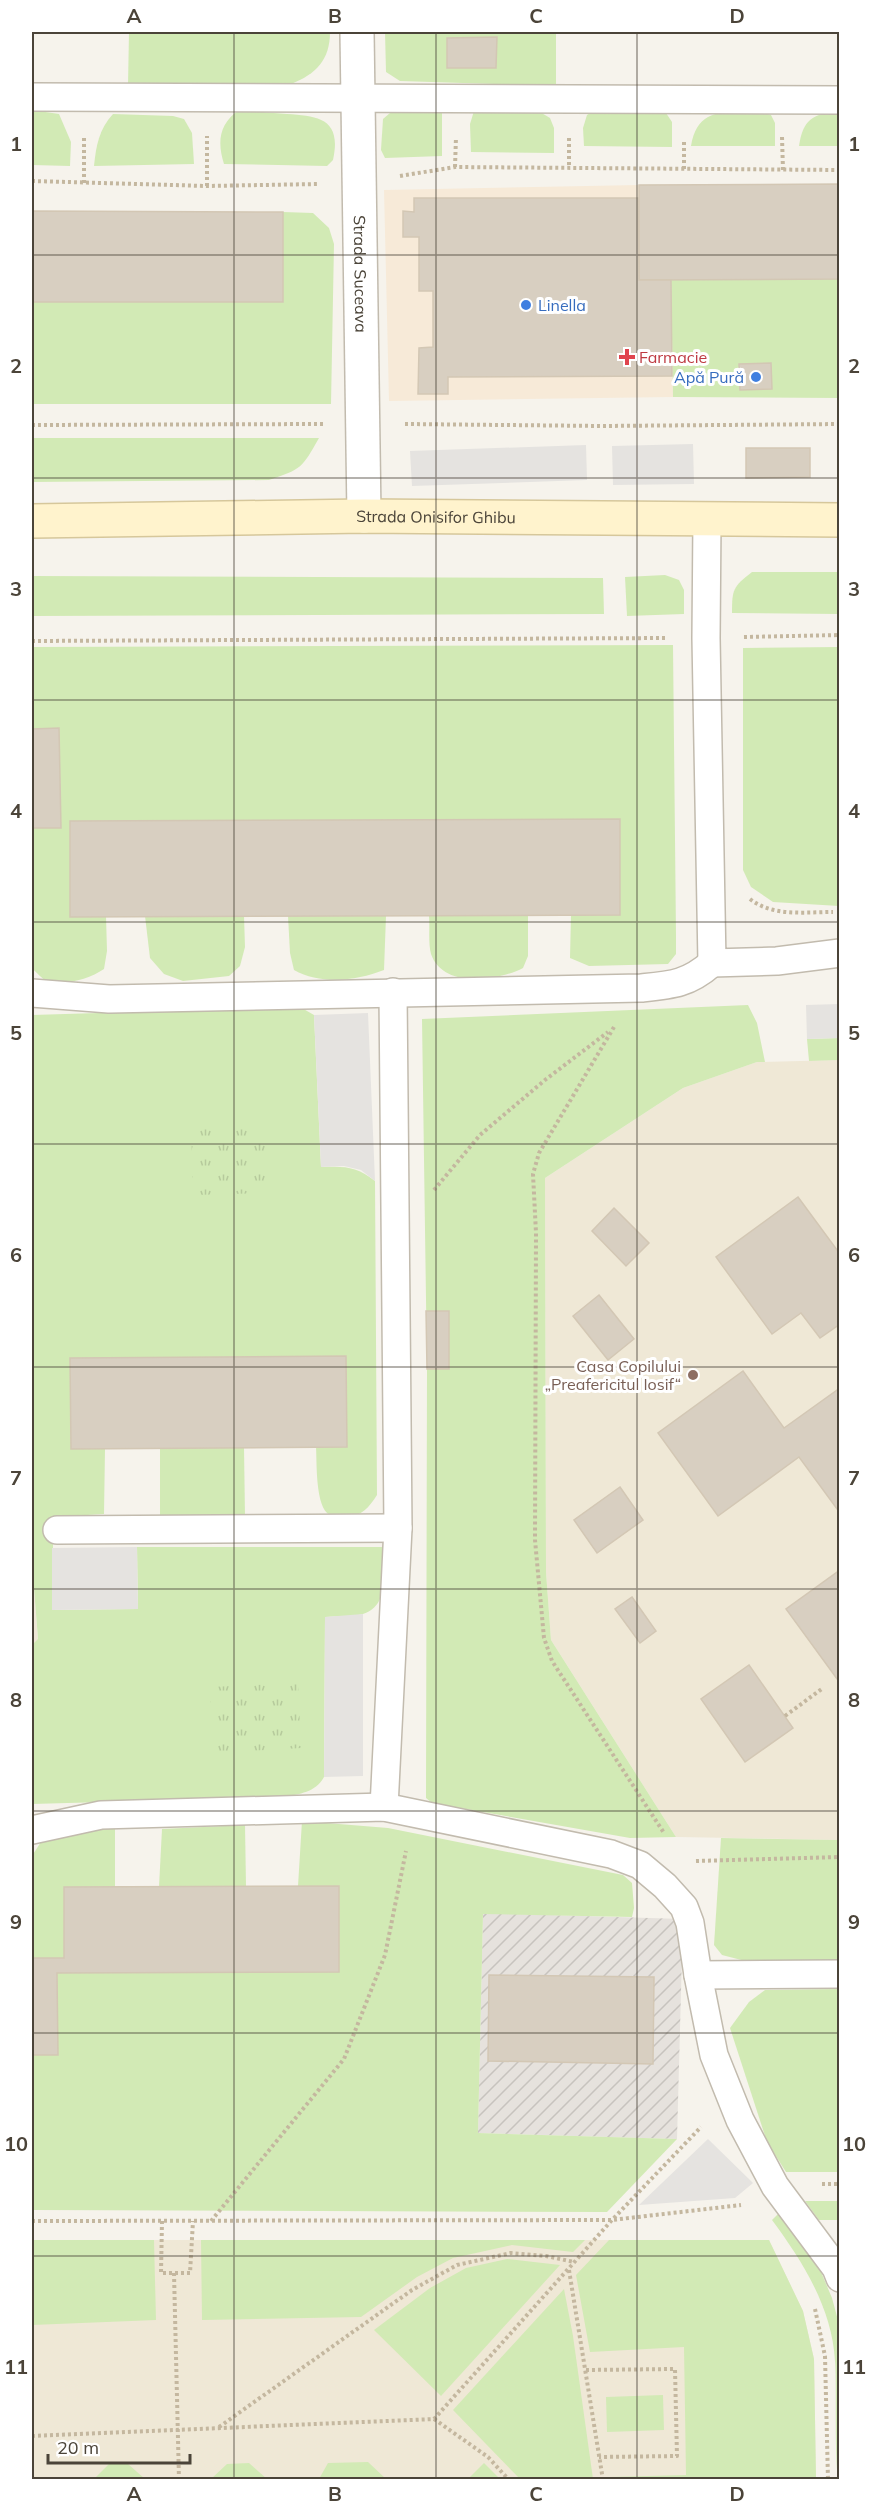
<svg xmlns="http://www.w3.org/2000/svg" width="871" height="2511" font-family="Mulish,sans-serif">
<defs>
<pattern id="industrial-furrows" width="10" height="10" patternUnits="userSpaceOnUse" patternTransform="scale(1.5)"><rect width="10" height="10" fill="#e6e2dd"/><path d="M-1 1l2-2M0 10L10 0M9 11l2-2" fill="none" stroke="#c7c3be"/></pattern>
<pattern id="park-tufts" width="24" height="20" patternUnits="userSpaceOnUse" patternTransform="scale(1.5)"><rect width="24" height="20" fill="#d2eab5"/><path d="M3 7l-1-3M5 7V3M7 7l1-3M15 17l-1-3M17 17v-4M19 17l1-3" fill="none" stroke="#b6ca9c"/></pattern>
</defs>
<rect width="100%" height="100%" fill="#f6f3ec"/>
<polygon fill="#f7ead8" points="639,185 639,279 671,280 673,397 389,401 384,190"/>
<polygon fill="url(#industrial-furrows)" points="483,1913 683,1919 677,2139 478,2133"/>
<g fill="#efe8d6">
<polygon points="839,1060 839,1840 676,1837 551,1640 546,1572 545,1178 683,1088 757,1062"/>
<polygon points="32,1564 38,1640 32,1645"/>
<polygon points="32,2240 769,2240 803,2311 814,2359 816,2479 32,2479"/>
</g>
<g fill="#d2eab5">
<path d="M129 32H330C330 60 316 74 291 84L128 85Z"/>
<polygon points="385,32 556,32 556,86 400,81 386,72"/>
<polygon points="32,110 59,114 71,142 70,166 32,165"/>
<path d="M239 110C255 111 271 113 287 114 319 116 342 119 333 160L327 166 224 164C217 142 219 124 239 110Z"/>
<polygon points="595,110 666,113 672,122 672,147 584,146 583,128 587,115"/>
<polygon points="474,111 540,112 550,118 554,128 554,153 471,152 470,124"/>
<path d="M839 111V146H799C803 119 813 114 839 111Z"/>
<polygon points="442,112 442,156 385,158 381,150 383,119 390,113"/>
<path d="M760 112 771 115 775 123V146H691C698 105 727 113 760 112Z"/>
<path d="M113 114 173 116 184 119 192 133 194 164 94 166C96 146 99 129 113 114Z"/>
<polygon points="283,212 313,213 329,228 334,244 331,404 32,404 32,302 283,302"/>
<polygon points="839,279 839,398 673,397 671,280"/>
<path d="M32 438H319C302 468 302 469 269 480L32 482Z"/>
<path d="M752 572H839V614L732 613C732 589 733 587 752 572Z"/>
<polygon points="665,575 679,580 684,590 684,614 627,616 625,577"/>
<polygon points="32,576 603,578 604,614 32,616"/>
<path d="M673 645 676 935V954L668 964 589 966 570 958 571 915 620 914 619 819 71 821 70 916H106L107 951 104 969C89 979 66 986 47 981 42 979 36 972 32 968V828L61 827 59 729H32V647Z"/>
<polygon points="839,647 839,906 773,902 751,887 743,870 743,648"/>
<polygon points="145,916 244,916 245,947 240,966 229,976 183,981 164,974 150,958"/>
<path d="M288 916H386L384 970C356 981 321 985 294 970L290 953Z"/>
<path d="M429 916H528V956L523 968C498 981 443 989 431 954 428 943 430 927 429 916Z"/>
<polygon points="748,1005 757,1023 765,1062 757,1062 683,1088 545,1178 546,1572 551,1640 676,1837 630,1838 432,1803 426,1798 427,1369 422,1019"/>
<path d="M300 1007 314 1015 321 1167C345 1166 356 1166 375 1181L377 1495C368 1509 361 1517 344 1516 340 1516 333 1517 330 1515 315 1508 317 1462 316 1447L347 1446 346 1356 70 1358 71 1448 105 1449 104 1514 53 1517V1610L138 1609 137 1547H384C383 1570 391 1605 363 1614 352 1617 337 1616 325 1617L324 1777C316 1792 300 1794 284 1797L32 1804V1645L38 1639 32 1563V1015Z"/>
<polygon points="839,1038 839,1060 809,1061 807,1039"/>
<polygon points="244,1447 245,1517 160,1518 160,1448"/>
<polygon points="302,1821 388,1828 623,1875 632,1883 634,1908 632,1917 483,1914 478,2133 677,2139 607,2212 32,2210 32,2055 58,2054 57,1973 298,1886"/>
<polygon points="245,1825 246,1886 159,1887 162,1829"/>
<polygon points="115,1827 115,1887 64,1958 32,1958 32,1856 44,1837 80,1829"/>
<polygon points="721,1838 839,1840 839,1963 753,1963 722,1955 714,1945"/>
<polygon points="839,1989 839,2172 786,2172 767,2142 730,2028 749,2002 765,1990"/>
<polygon points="805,2201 839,2201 839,2220 819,2220"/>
<path d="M779 2213 808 2251 821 2272 832 2298 839 2324V2479C834 2470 837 2381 835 2361 832 2308 803 2262 772 2220Z"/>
<polygon points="32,2240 154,2240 156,2320 32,2325"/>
<polygon points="201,2240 585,2240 573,2252 512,2245 453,2258 417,2277 361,2317 202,2320"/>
<polygon points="609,2240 769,2240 803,2311 814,2359 816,2479 609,2479 609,2477 686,2475 684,2347 590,2352 576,2275"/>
<polygon points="507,2259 560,2265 441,2396 374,2330 430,2288 466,2268"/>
<polygon points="564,2289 573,2336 593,2479 520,2479 453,2410"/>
<polygon points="663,2395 664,2430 607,2432 606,2397"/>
<polygon points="368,2462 386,2479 319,2479 328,2463"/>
<polygon points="249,2463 267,2479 211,2479 227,2464"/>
<polygon points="484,2463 500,2479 468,2479"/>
<polygon points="109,2464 128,2464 145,2479 94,2479"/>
</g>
<g fill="url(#park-tufts)">
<polygon points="264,1123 267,1193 193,1195 191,1125"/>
<polygon points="298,1683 301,1748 213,1753 210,1687"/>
</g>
<g fill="#e5e3e0">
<polygon points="693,444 694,484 613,485 612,446"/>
<polygon points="586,445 587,480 412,486 410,451"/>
<polygon points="839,1004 839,1038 807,1039 806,1005"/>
<polygon points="368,1013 375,1181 361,1170 344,1166 321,1167 314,1015"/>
<polygon points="137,1547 138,1609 52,1610 52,1548"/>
<polygon points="363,1614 363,1776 324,1777 325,1617"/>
<polygon points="708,2139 753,2183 735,2198 639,2205"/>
</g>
<g fill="#d8cfc1" stroke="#d3c7b4" stroke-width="1.5">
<polygon points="497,37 496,68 447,68 447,38"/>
<polygon points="840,184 840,279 639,280 639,185"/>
<polygon points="414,198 638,198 639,280 671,280 672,376 448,377 448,394 418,394 419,348 433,347 433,291 419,291 419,237 403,237 403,211 414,212"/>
<polygon points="32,211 283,212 283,302 32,302"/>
<polygon points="771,363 772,389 740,390 739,364"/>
<polygon points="746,448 810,448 810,477 746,478"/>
<polygon points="59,728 61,828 32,828 32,729"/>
<polygon points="620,819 620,915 70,917 70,821"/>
<polygon points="798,1197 840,1254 840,1324 820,1338 801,1313 772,1334 716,1257"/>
<polygon points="614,1208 649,1243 626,1266 592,1231"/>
<polygon points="599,1295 634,1339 608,1360 573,1316"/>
<polygon points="426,1311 449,1311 449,1369 427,1369"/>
<polygon points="346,1356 347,1447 71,1449 70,1358"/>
<polygon points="743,1371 784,1428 840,1388 840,1513 799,1457 718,1516 658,1433"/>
<polygon points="620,1487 643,1520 597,1553 574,1520"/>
<polygon points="840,1570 840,1683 786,1609"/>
<polygon points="632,1597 656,1631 640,1643 615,1609"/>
<polygon points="749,1665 793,1728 745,1762 701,1699"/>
<polygon points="339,1886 339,1972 57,1973 58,2055 32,2055 32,1958 64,1958 64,1887"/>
<polygon points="489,1975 654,1977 653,2064 488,2061"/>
</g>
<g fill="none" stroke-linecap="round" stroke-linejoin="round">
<g stroke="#c2bbae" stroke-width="30">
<g id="lane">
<polyline points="32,97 840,100"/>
<polyline points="707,519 706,638 712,963 777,961 840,953"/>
<path d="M32 993 109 999 641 988C672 985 688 984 712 963"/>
<polyline points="57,1530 398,1528"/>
<polyline points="384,1807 398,1528 393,992"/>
<polyline points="32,1830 101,1815 384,1807 611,1854 640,1865 665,1886 684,1907 690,1923 698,1975 714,2055 740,2120 775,2186 836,2268 840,2278"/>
<polyline points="698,1975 840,1974"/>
</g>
</g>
<g stroke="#c2bbae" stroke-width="36">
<g id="street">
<path id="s1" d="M357 32 364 516"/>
</g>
</g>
<g stroke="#d6c79b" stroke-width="36">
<g id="secondary">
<path id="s2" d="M32 521 364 516 840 520"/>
</g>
</g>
<g stroke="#c4b79f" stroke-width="4" stroke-dasharray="3 3" stroke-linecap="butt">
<polyline points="782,137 783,170"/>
<polyline points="569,138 569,168"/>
<polyline points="455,167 456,137"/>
<polyline points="684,169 684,139"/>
<polyline points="400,176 455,167 840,170"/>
<polyline points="32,181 207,186 318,184"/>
<polyline points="84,183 84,136"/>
<polyline points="207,186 207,136"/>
<polyline points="405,424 603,426 840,424"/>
<polyline points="32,425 323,424"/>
<polyline points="744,637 840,635"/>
<polyline points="32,641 668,638"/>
<path d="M750 899C773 917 805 912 833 912"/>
<polyline points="614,1027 539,1153 533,1174 536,1233 535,1540 544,1638 552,1661 664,1833"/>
<polyline points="434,1190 480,1135 545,1080 608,1032"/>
<polyline points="785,1716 823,1688"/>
<polyline points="696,1861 840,1857"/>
<polyline points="822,2184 840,2184"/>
<polyline points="32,2221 612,2220 741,2205"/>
<polyline points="162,2221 161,2273 190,2273 193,2221"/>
<polyline points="211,2221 344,2059 385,1955 406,1851"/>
<polyline points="569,2270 603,2480"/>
<polyline points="174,2273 179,2480"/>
<polyline points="815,2309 825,2356 828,2480"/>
<polyline points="586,2370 675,2369 677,2456 599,2457"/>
<polyline points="434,2419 488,2457 509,2480"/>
<polyline points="219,2427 412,2290 457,2265 511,2253 546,2256 574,2262"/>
<polyline points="32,2436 434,2419 612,2220 701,2127"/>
</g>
<use href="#lane" stroke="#fff" stroke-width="27"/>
<use href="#street" stroke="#fff" stroke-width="33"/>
<use href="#secondary" stroke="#fff3cd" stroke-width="33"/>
</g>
<path fill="none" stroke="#4b4439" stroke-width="1.5" stroke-opacity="0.55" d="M234 32V2480M436 32V2480M637 32V2480M32 255H840M32 478H840M32 700H840M32 922H840M32 1144H840M32 1367H840M32 1589H840M32 1811H840M32 2033H840M32 2256H840"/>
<g fill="#3f7fe0" stroke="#fff" stroke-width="2">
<circle cx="526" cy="305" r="6"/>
<circle cx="756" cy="377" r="6"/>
</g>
<path fill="#e0444e" stroke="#fff" stroke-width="2" d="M624 348h6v6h6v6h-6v6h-6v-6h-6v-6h6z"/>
<circle fill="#8d6e63" stroke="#fff" stroke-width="2" cx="693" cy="1375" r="6"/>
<g text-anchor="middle" stroke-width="6" stroke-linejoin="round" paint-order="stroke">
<g font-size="16" fill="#4b4439" stroke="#fff">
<text dy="6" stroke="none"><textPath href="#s1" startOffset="242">Strada Suceava</textPath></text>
<text dy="6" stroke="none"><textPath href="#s2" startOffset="404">Strada Onisifor Ghibu</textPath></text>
</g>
<g font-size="16" fill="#366cbe" stroke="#fff" text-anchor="start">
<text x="538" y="311">Linella</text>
<text x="744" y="383" text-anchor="end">Apă Pură</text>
</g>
<g font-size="16" fill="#be3a42" stroke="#fff" text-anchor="start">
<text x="639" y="363">Farmacie</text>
</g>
<g font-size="16" fill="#785e54" stroke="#fff" text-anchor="end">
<text x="681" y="1372">Casa Copilului<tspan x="681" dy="18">„Preafericitul Iosif“</tspan></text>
</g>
</g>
<rect width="871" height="2511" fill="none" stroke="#ffffff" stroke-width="66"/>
<path d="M48 2454v9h142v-9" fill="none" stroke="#4b4439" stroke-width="3"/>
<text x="57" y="2454" font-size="18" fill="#4b4439" stroke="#ffffff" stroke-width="4.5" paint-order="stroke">20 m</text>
<rect x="33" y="33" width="805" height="2445" fill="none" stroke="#4b4439" stroke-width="2"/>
<g font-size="20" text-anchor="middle" font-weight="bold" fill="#4b4439">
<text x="134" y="23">A</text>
<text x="335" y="23">B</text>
<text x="536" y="23">C</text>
<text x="737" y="23">D</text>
<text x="16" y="151">1</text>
<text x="854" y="151">1</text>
<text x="16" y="373">2</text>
<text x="854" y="373">2</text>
<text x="16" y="596">3</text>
<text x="854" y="596">3</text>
<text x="16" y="818">4</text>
<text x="854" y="818">4</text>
<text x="16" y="1040">5</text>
<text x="854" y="1040">5</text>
<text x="16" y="1262">6</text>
<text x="854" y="1262">6</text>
<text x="16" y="1485">7</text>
<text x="854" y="1485">7</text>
<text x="16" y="1707">8</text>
<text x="854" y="1707">8</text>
<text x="16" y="1929">9</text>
<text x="854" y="1929">9</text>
<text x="16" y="2151">10</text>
<text x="854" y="2151">10</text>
<text x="16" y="2374">11</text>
<text x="854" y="2374">11</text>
<text x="134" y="2501">A</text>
<text x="335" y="2501">B</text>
<text x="536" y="2501">C</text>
<text x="737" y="2501">D</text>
</g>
</svg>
